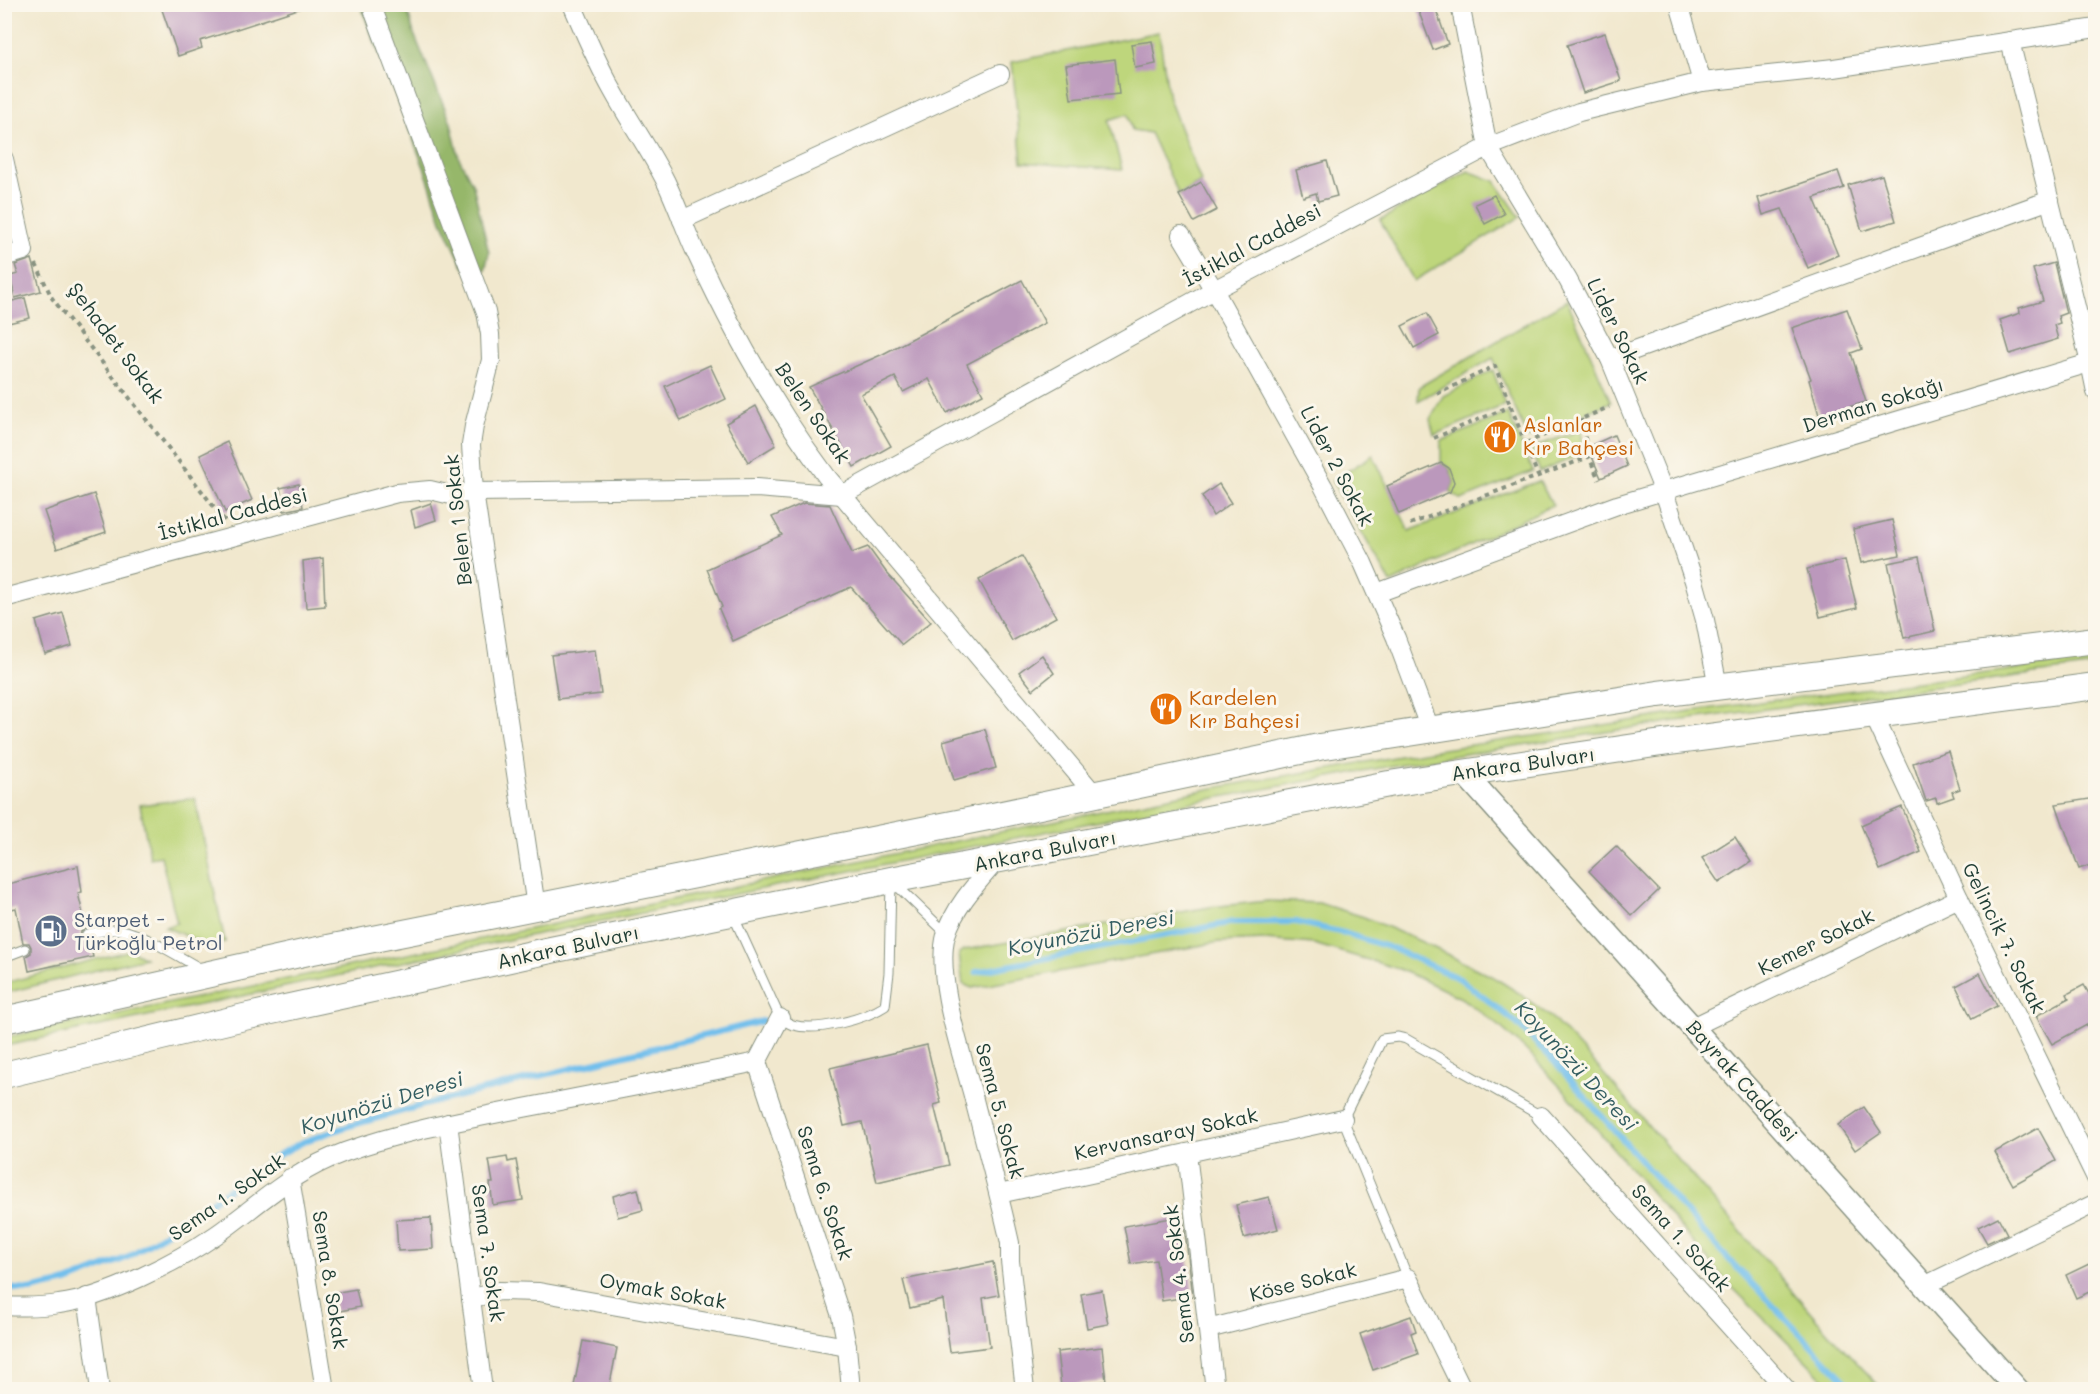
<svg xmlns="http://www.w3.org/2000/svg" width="2100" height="1394" font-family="Mali,sans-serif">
<rect width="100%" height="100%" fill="#fbf7ec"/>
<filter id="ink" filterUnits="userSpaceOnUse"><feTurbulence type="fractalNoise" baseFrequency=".0167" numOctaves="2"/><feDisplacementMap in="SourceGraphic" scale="12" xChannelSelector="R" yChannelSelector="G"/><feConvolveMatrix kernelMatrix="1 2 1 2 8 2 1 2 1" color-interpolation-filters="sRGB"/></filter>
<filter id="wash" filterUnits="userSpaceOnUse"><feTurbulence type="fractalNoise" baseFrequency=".008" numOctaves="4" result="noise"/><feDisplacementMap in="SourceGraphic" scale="24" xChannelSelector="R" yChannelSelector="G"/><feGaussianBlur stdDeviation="1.35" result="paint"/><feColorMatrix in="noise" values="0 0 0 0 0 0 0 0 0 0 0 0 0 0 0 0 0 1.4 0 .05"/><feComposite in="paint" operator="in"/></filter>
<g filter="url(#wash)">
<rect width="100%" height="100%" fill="#f1e8ce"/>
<g fill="#bed67b" stroke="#6e8a58" stroke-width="1.5">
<polygon points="1159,32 1169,99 1201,182 1179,195 1150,133 1132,130 1128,114 1109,120 1122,170 1022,162 1012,62"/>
<polygon points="1468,171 1495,181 1520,217 1414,281 1380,220"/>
<polygon points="1567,300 1611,402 1528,438 1493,358 1418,401 1419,387"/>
<polygon points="1493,370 1505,405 1434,435 1430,419 1443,396"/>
<polygon points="1508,413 1533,471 1461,500 1450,492 1454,482 1449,468 1441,463 1441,441"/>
<polygon points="1581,430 1584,453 1540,472 1531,448"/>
<polygon points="1373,455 1409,531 1539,481 1553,505 1391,583 1332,481"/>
<polygon points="2095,659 2095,666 1676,721 1401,764 1199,801 493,943 5,1046 6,1037 1213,788 1436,750 1554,733 1691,711"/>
<polygon points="195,798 225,942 207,945 165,927 177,923 161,856 150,858 140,805"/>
<polygon points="1268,901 1319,903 1364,917 1422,942 1495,978 1519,993 1552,1018 1596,1065 1827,1331 1882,1389 1834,1389 1728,1283 1566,1093 1526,1050 1497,1024 1461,998 1430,983 1399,969 1314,944 1265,940 1219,942 972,988 963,984 959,954 964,950 1210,907"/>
<polygon points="131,950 145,958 5,993 5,983"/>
</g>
<polygon fill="#96b76b" stroke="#5a7a50" stroke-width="1.5" points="360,5 406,5 414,34 451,123 459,158 473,185 489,253 485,270 464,268 442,221 425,170"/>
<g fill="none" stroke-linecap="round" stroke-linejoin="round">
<g stroke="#72bfec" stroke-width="6">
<polyline points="976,972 1234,922 1296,922 1344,933 1394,949 1460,979 1513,1020 1551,1058 1715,1245 1854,1390"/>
<polyline points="4,1288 30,1290 67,1282 126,1258 170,1230 280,1154 305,1141 349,1126 431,1103 763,1021"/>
</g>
</g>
<g id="blocks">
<g fill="#bb98bc">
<polygon points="160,4 300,4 301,8 200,41 202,48 178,56"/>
<polygon points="1416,4 1434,4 1448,44 1433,50"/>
<polygon points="1605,33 1621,81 1583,93 1567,45"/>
<polygon points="1152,41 1156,64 1135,68 1131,44"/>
<polygon points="1115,59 1119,94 1071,99 1066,65"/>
<polygon points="1327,161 1337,196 1318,201 1316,193 1303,197 1296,170"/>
<polygon points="1838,171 1844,188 1814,198 1838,255 1808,268 1782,209 1763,215 1758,198"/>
<polygon points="1882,175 1896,221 1862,231 1848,185"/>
<polygon points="1201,182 1217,210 1194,222 1179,195"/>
<polygon points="1494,195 1504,214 1485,224 1475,204"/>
<polygon points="32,259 41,291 15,298 10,276 18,274 15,265"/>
<polygon points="2054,263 2066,313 2058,316 2060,323 2054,325 2058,339 2010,354 2000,320 2020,313 2019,308 2043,301 2033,269"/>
<polygon points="1022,280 1045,323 967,364 983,394 947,413 929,379 903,392 895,377 861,394 891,446 854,467 809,387 883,354"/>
<polygon points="25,298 30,318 4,324 4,303"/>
<polygon points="1847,309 1862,349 1851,353 1866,402 1819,415 1809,380 1811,379 1792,328"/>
<polygon points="1427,313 1439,335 1414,348 1402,326"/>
<polygon points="710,365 726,399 681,421 665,386"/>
<polygon points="756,406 776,445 748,462 726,423"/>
<polygon points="1614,435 1627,466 1601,478 1588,447"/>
<polygon points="227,442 252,500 225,512 200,455"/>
<polygon points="1441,463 1449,468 1454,482 1450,492 1399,514 1387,486"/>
<polygon points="299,484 303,507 284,511 280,488"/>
<polygon points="1219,484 1231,503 1213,516 1202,496"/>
<polygon points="94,494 106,532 57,549 44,511"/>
<polygon points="431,503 436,520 415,527 411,510"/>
<polygon points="804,503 830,505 852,553 868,547 886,572 931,622 902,645 851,587 733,641 719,609 722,607 707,569 782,535 772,517"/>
<polygon points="1892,520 1900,555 1861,563 1853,529"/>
<polygon points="1022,556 1056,617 1012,641 979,580"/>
<polygon points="1919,557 1935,631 1904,638 1888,563"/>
<polygon points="323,558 325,606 306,608 303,561"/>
<polygon points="1845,560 1857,608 1820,617 1807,569"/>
<polygon points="63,613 72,646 45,654 36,621"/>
<polygon points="595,650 601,694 558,699 551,655"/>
<polygon points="1042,655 1054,673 1033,690 1019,672"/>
<polygon points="985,729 996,768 954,780 943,741"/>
<polygon points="1948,751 1960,789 1952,792 1954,797 1937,803 1936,798 1926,801 1913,763"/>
<polygon points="2096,798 2096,863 2079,869 2056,804"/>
<polygon points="1902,807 1921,852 1880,870 1861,825"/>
<polygon points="1735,837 1751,862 1719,883 1702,858"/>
<polygon points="1616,846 1659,890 1632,916 1589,871"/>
<polygon points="78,866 82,892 78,893 86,927 82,929 80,935 84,940 89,940 93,957 29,971 26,956 31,953 31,947 29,943 23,943 16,908 4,910 4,885"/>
<polygon points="1980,973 1997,1006 1972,1019 1956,986"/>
<polygon points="2084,985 2096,1006 2096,1020 2052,1044 2036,1016 2069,998 2067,994"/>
<polygon points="927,1045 941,1103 934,1105 949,1165 877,1182 862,1122 844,1126 830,1068"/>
<polygon points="1864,1107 1881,1132 1855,1150 1838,1125"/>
<polygon points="2038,1128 2056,1161 2013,1185 1995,1152"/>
<polygon points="507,1157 508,1162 516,1160 523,1200 493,1205 490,1183 493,1183 489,1160"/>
<polygon points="638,1189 643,1210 618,1217 613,1196"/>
<polygon points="1269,1197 1278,1229 1244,1238 1236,1205"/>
<polygon points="1183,1216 1193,1296 1162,1301 1156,1260 1131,1264 1124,1226"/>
<polygon points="1998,1217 2007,1234 1987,1243 1978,1227"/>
<polygon points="431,1218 433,1249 398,1251 396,1220"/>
<polygon points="993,1262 999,1295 983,1298 990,1347 950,1352 943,1300 910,1308 903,1280"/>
<polygon points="2089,1264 2096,1278 2096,1289 2076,1298 2066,1275"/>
<polygon points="356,1289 360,1307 335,1312 332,1293"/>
<polygon points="1102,1290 1108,1324 1087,1328 1081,1294"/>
<polygon points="1411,1316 1416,1331 1411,1333 1418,1354 1373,1370 1360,1334"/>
<polygon points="583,1341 617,1348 609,1389 594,1389 574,1386"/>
<polygon points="1102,1347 1106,1381 1061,1386 1057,1352"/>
</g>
</g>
</g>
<g filter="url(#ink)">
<use href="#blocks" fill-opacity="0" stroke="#889281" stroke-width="1.5"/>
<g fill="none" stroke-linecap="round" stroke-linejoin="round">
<g stroke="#889281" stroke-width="11">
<g id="service">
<polyline points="893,882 947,934"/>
<path d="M733 915 780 1018C784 1020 789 1024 793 1025 817 1032 865 1019 885 1006L889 973 891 881"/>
<path d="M87 934C98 932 110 929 121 930 144 934 181 958 203 970"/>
<polyline points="4,957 25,949"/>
<polyline points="1408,1278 1343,1119 1382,1039 1398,1037 1406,1039 1541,1116"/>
</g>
</g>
<g stroke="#889281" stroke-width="20">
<g id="minor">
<polyline points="371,4 486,312 490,334 491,360 474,426 471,445 474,492 536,907"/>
<path d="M572 4C585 34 597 63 613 91 630 122 650 150 666 182 677 205 685 229 696 253 732 331 775 408 827 477L1095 795"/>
<polyline points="1460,4 1488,147 1568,280 1610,359 1664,492 1694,581 1705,620 1718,687"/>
<polyline points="1679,4 1702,82"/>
<polyline points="2010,41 2090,363 2096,392"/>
<polyline points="4,159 24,251 4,257"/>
<polyline points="682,220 1000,74"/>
<polyline points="1181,235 1214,290 1323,486 1363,563 1396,638 1430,729"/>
<polyline points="1610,359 2050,200"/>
<polyline points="1377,593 1617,505 2096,361"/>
<polyline points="4,598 397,493 430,490 451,495 474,492 757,488 842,495 1214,290 1488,147 1579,112 1702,82 1834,68 2096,28"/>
<polyline points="1874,716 1959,898 2096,1178"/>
<path d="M997 860C977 883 955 906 946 935 935 976 961 1051 972 1092 985 1143 999 1193 1010 1243V1261L1025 1390"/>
<polyline points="780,1018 757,1062 841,1316 847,1347 851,1390"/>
<polyline points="1693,1027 1959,898"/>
<polyline points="1541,1116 1787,1390"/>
<polyline points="448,1123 483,1390"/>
<polyline points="1187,1153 1215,1390"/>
<polyline points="290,1178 325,1390"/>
<polyline points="999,1194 1343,1119"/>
<polyline points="1926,1285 2096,1203"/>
<polyline points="87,1297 100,1390"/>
<polyline points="471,1299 499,1291 539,1292 847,1347"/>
<path d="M4 1306C23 1307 41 1307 59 1304 106 1298 177 1262 216 1235 261 1203 291 1172 345 1152 406 1130 470 1119 534 1106 608 1092 683 1077 757 1062"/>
<polyline points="1208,1329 1408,1278 1463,1390"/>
</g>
</g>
<g stroke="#889281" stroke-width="25">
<polyline id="tertiary" points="1464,773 2018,1390"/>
</g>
<g stroke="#889281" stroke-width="28">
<g id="secondary">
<polyline points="4,1020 308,952 988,817 1319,747 1658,694 2096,640"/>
<polyline points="4,1075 244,1017 546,951 891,880 1389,784 1655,744 2096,686"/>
</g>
</g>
<g stroke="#889281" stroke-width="4" stroke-dasharray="4.5 4.5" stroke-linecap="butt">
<polyline points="36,264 52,298 225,521"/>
<polyline points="1437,394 1495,366 1538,476"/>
<polyline points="1581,419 1589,457 1599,480"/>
<polyline points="1434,438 1511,406"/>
<polyline points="1526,443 1609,407"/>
<polyline points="1410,524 1589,457"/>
</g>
<use href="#service" stroke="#fff" stroke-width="9"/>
<use href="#minor" stroke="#fff" stroke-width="18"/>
<use href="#tertiary" stroke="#fff" stroke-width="22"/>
<use href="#secondary" stroke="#fff" stroke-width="26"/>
</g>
</g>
<defs>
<g id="restaurant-disc" transform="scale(1.725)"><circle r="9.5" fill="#e8710a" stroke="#fbf7ec"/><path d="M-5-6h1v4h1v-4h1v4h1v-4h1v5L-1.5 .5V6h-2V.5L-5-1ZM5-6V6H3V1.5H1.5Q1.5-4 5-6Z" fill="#fff"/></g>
<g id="fuel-disc" transform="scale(1.725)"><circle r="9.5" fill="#5c6f8a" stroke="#fbf7ec"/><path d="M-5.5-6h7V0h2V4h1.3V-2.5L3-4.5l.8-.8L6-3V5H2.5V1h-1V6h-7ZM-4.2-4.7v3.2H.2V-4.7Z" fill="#fff"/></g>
</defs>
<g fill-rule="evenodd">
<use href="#restaurant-disc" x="1500" y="437"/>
<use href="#restaurant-disc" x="1166" y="709"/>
<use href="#fuel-disc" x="51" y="931"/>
</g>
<g text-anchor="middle" stroke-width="6" stroke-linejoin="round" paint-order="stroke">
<g font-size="20" fill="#1f3d34" stroke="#fbf7ec">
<text transform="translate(1252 245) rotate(-28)" y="7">İstiklal Caddesi</text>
<text transform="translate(1618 331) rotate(64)" y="7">Lider Sokak</text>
<text transform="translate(116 343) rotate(53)" y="7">Şehadet Sokak</text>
<text transform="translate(1873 405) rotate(-17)" y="7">Derman Sokağı</text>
<text transform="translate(813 413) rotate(56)" y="7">Belen Sokak</text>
<text transform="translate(1337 466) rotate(62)" y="7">Lider 2 Sokak</text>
<text transform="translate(233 514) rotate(-15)" y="7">İstiklal Caddesi</text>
<text transform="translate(458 520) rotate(-96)" y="7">Belen 1 Sokak</text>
<text transform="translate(1523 764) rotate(-8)" y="7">Ankara Bulvarı</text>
<text transform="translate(1045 851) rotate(-11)" y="7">Ankara Bulvarı</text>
<text transform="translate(2004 938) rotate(64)" y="7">Gelincik 7. Sokak</text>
<text transform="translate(1816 942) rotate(-26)" y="7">Kemer Sokak</text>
<text transform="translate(568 947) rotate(-12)" y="7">Ankara Bulvarı</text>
<text transform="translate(1742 1081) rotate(48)" y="7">Bayrak Caddesi</text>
<text transform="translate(1000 1111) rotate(75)" y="7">Sema 5. Sokak</text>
<text transform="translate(1166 1134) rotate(-12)" y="7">Kervansaray Sokak</text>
<text transform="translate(825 1193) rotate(72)" y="7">Sema 6. Sokak</text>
<text transform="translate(227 1197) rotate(-35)" y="7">Sema 1. Sokak</text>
<text transform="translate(1681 1238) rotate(48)" y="7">Sema 1. Sokak</text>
<text transform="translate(488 1253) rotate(82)" y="7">Sema 7. Sokak</text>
<text transform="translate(1179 1274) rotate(-97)" y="7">Sema 4. Sokak</text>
<text transform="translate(330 1280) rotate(81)" y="7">Sema 8. Sokak</text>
<text transform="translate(1303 1282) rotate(-14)" y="7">Köse Sokak</text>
<text transform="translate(663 1291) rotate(10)" y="7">Oymak Sokak</text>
</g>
<g font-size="20" fill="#c56008" stroke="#fbf7ec" text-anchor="start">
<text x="1523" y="432">Aslanlar<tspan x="1523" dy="23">Kır Bahçesi</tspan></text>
<text x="1189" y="705">Kardelen<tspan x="1189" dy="23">Kır Bahçesi</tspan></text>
</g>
<g font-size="20" fill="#4e5e75" stroke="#fbf7ec" text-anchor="start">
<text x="74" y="927">Starpet -<tspan x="74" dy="23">Türkoğlu Petrol</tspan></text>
</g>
<g font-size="21" font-style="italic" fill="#345e62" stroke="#fbf7ec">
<text transform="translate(1091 933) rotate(-11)" y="7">Koyunözü Deresi</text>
<text transform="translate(1576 1066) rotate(47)" y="7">Koyunözü Deresi</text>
<text transform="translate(382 1103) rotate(-17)" y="7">Koyunözü Deresi</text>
</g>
</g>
<rect width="2100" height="1394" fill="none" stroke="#fbf7ec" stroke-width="24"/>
</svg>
